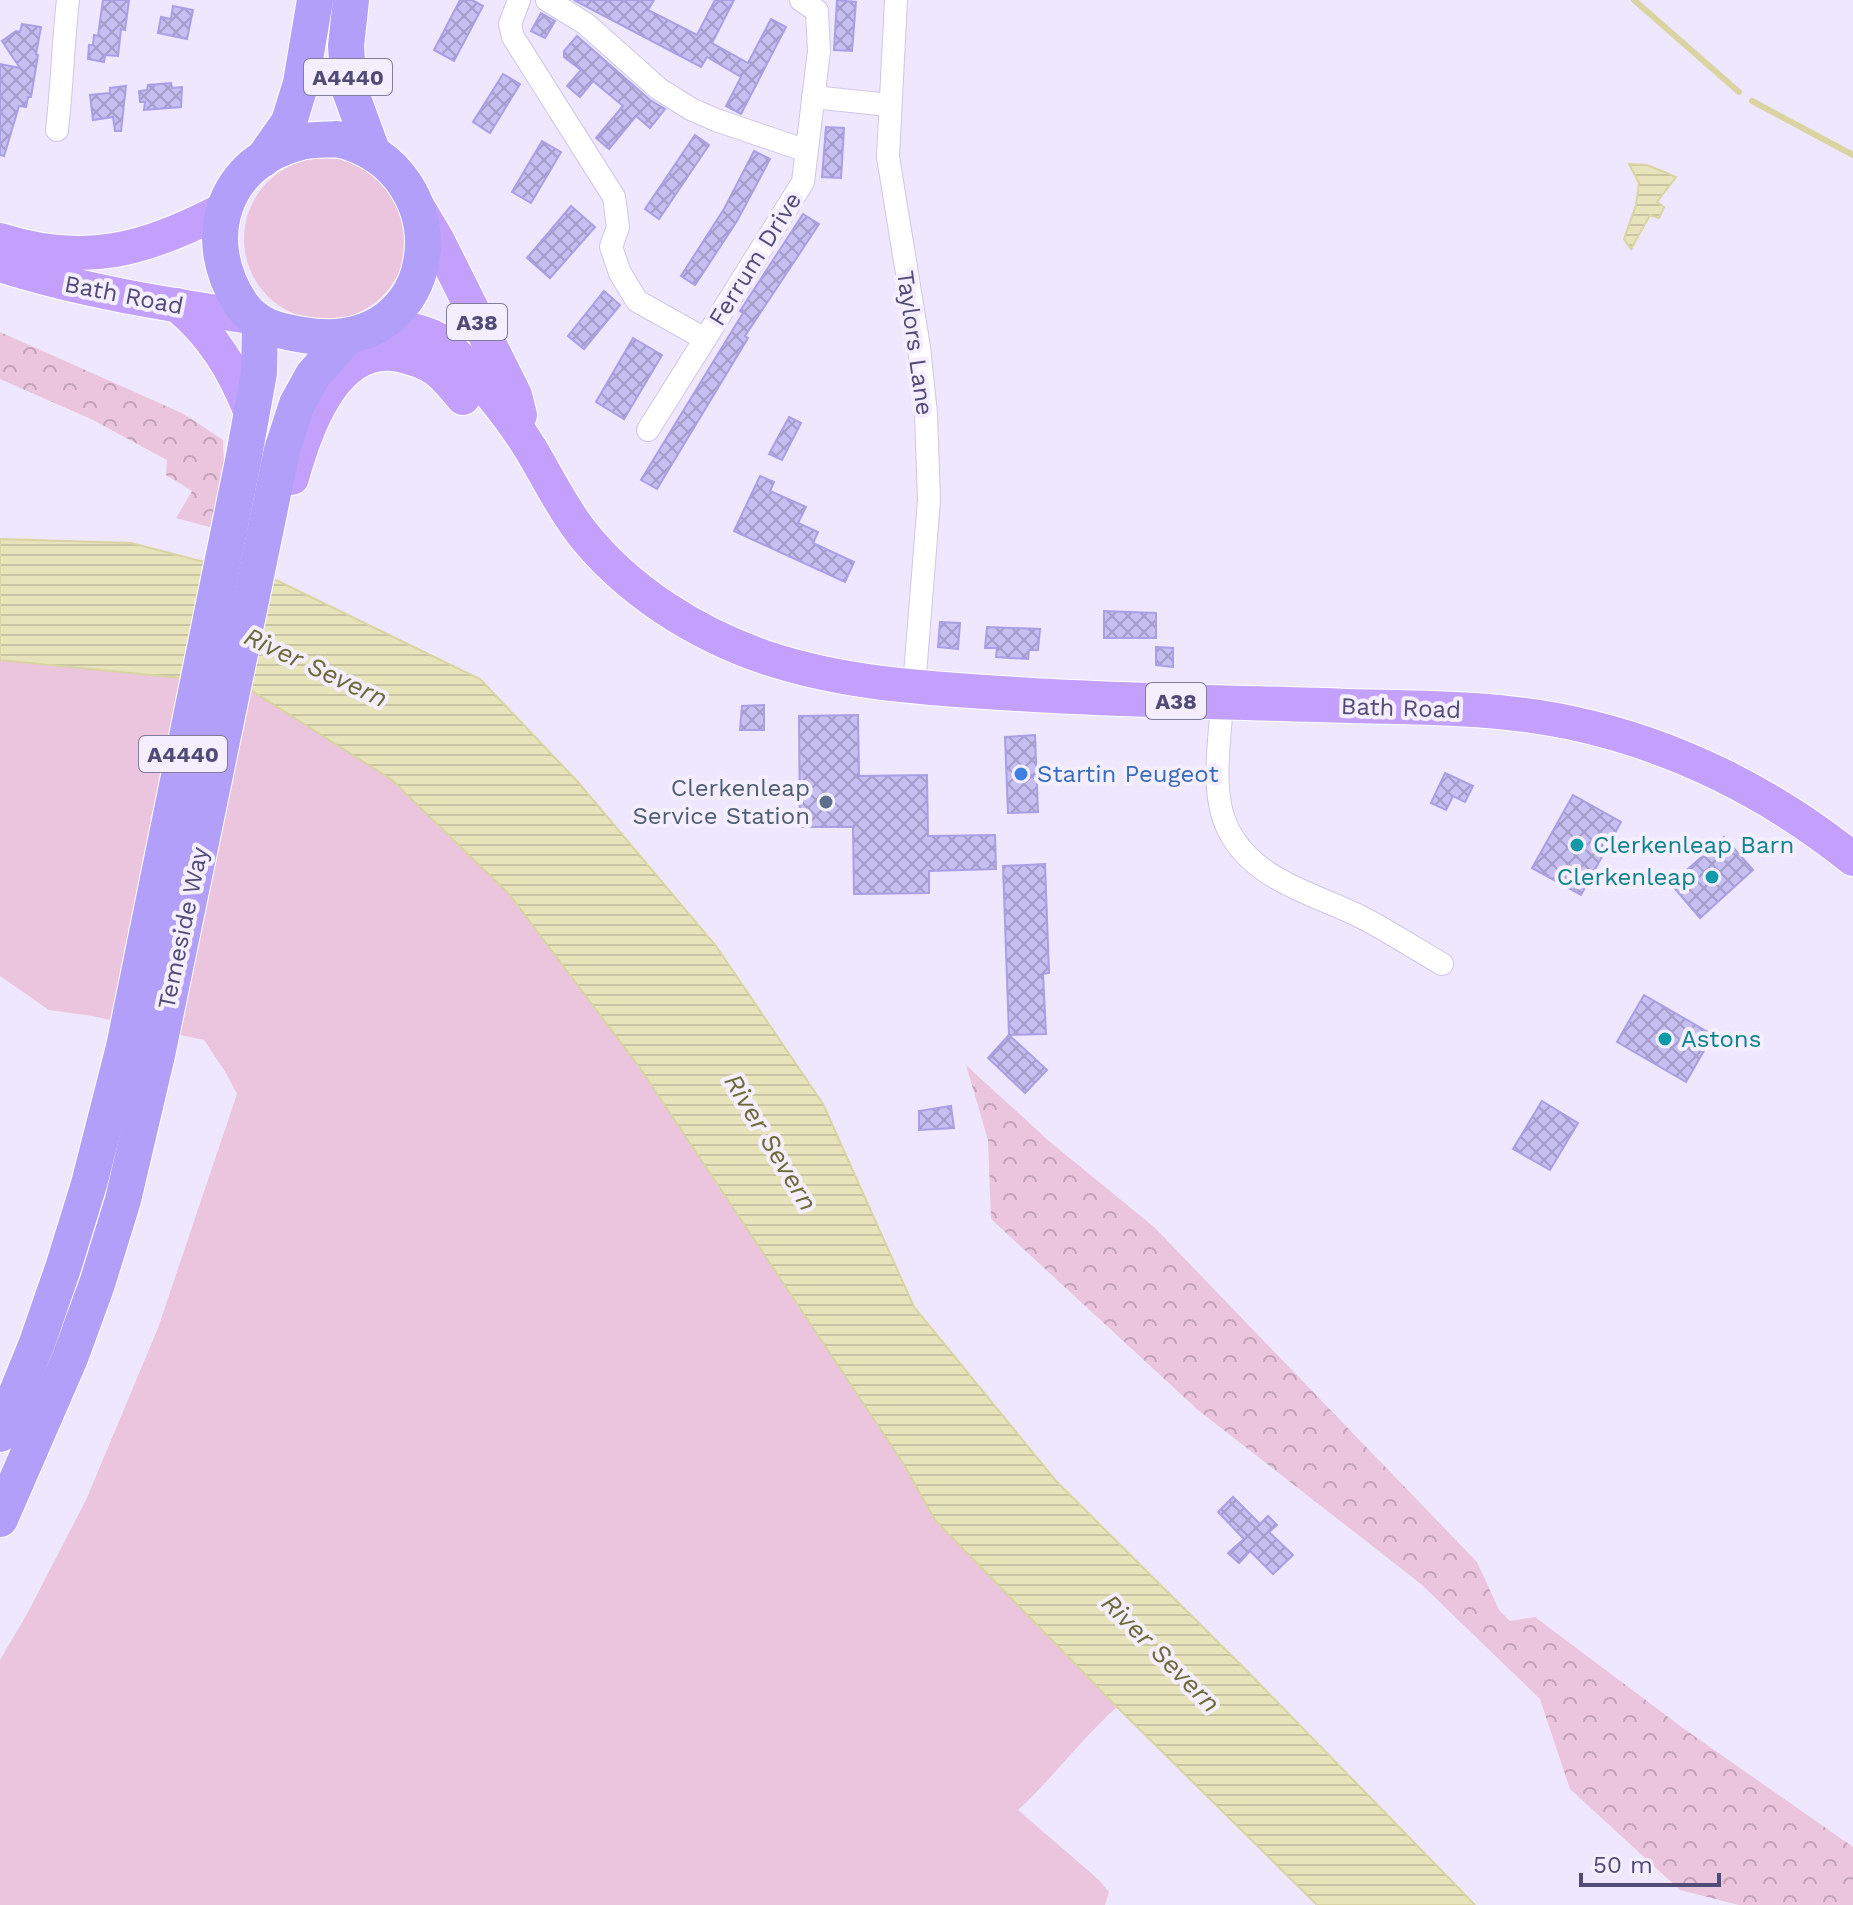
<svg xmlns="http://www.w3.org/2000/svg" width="1853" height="1905" font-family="'Work Sans',sans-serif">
<defs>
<pattern id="forest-crowns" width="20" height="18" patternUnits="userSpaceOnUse" patternTransform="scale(2)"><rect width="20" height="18" fill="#ebc5dd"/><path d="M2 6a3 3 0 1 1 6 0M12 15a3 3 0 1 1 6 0" fill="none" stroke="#c1a2b8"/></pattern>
<pattern id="water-rules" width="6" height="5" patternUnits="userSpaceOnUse" patternTransform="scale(2)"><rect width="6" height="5" fill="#e7e3bb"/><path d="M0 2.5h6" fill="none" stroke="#c8c4a4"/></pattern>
<pattern id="building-cross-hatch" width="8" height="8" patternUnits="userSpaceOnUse" patternTransform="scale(2)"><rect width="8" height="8" fill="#c7bef2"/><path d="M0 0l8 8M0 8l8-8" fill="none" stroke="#a49cc9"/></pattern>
</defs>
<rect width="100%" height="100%" fill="#efe7fd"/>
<g fill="#ebc5dd">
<circle cx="325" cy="239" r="81"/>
<path d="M0 660 241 684 392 780 509 894 640 1068 903 1463 935 1520 1117 1707C1081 1739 1053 1778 1018 1810L1099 1880 1109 1892 1105 1905H0V1660L27 1614 86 1500 158 1328 237 1094 226 1073 204 1040 92 1016 49 1010 0 976Z"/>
</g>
<g fill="url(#forest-crowns)">
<polygon points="0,332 184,414 223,440 224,468 217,529 176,518 192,491 166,475 167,460 91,419 0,379"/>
<polygon points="966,1065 1050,1142 1154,1227 1477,1562 1499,1610 1510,1621 1535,1617 1687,1731 1853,1847 1853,1905 1739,1905 1680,1890 1570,1789 1540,1699 1421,1584 1198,1410 991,1219 988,1140"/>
</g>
<g fill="url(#water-rules)" stroke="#d9d4a1" stroke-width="2">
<polygon points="1629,164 1647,165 1676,177 1657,202 1664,207 1659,218 1650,215 1631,249 1624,239 1636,205 1639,183"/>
<polygon points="0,539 131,543 278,581 480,679 577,781 716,946 823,1104 914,1307 1056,1481 1248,1672 1475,1905 1317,1905 1117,1707 935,1520 903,1463 640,1068 509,894 392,780 241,684 0,660"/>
</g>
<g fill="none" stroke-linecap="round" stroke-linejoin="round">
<g stroke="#d9d4a1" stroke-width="6">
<polyline points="1634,0 1739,92"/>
<polyline points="1752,101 1853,155"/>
</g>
</g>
<g fill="url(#building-cross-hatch)" stroke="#a99fe5" stroke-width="2">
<polygon points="103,0 129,0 125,30 121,29 118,56 105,55 104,62 88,59 89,45 93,45 94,35 98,36"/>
<polygon points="460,0 472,0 483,6 454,61 434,50"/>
<polygon points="574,0 654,0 648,10 697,35 715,0 734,0 712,43 748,63 771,19 786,27 741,114 726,106 741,77 707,57 701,67"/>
<polygon points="837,0 856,2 852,51 834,50"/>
<polygon points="173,6 193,10 187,39 158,33 161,17 171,19"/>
<polygon points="541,13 555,21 545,38 531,31"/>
<polygon points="22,24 41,27 36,54 38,55 31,97 28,97 26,107 19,106 4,156 0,155 0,64 20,68 2,41 16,31 20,32"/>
<polygon points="577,36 650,100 665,109 650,128 636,116 609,149 596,138 623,106 593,81 580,97 567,86 581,70 564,57 564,51"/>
<polygon points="503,74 520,84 490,133 473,122"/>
<polygon points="171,83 172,88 182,87 181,107 144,110 145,102 140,102 139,91 147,90 148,85"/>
<polygon points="126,86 121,131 115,131 113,117 93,120 90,95 110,93 110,88"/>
<polygon points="826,127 844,128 841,178 822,177"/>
<polygon points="695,135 709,145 659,219 645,209"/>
<polygon points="542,141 561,152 531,203 512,192"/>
<polygon points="754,151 770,159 737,221 695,285 681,276 724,209"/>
<polygon points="571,206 595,227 550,278 527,258"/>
<polygon points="803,214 819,224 745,336 748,338 657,489 641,480 743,313 740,311"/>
<polygon points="604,291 620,305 584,349 568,336"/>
<polygon points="633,338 662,355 624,419 596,402"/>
<polygon points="789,417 801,423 782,460 769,454"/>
<polygon points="760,476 774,482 770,491 806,507 798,523 818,532 813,543 854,562 845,582 734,531"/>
<polygon points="1104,611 1156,613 1156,638 1104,638"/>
<polygon points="940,622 960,623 958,649 938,647"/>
<polygon points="987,627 1040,629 1038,650 1029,650 1028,659 996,657 997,648 985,648"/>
<polygon points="1156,647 1173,648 1173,667 1156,665"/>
<polygon points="764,705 764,730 740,730 742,706"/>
<polygon points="858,715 859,776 927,775 928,836 995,835 996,869 929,871 929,893 854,894 853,827 800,827 799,716"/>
<polygon points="1035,735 1038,812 1008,813 1005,737"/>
<polygon points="1445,773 1473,786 1465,802 1453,796 1446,810 1431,803"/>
<polygon points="1573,795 1621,822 1581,895 1532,868"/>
<polygon points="1724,837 1753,870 1700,918 1671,884"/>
<polygon points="1045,864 1049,973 1043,974 1046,1034 1009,1035 1003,866"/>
<polygon points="1644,995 1713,1035 1686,1082 1617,1042"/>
<polygon points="1009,1035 1047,1070 1025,1093 988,1058"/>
<polygon points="1542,1101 1578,1123 1550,1170 1513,1149"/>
<polygon points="951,1106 954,1128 919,1130 919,1111"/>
<polygon points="1233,1497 1260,1524 1268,1516 1277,1525 1269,1532 1293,1555 1273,1574 1250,1551 1239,1563 1228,1553 1244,1539 1218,1512"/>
</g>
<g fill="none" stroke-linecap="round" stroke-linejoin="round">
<g stroke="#cfc7e7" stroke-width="24">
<g id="minor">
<polyline points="519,0 510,24 513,37 614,197 618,227 611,247 620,273 637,301 705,339 803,182 819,51 817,11 801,0"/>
<polyline points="547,0 586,24 659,89 691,109 716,120 807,151"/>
<polyline points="896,0 888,157 919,347 926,414 929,500 914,687"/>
<polyline points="813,97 889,105"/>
<path d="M57 130C62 87 63 43 68 0"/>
<polyline points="648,430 705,339"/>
<path d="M1222 702C1220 741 1210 793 1228 829 1253 881 1316 894 1363 918 1390 932 1416 949 1442 964"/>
</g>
</g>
<g stroke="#fff" stroke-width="36">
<g id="primary">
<polyline points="416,204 437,239 515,395 520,415"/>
<path d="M0 240C84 267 146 250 222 210"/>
<path d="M0 265C81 291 165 304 249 317"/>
<path d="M177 305C213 335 234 370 251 413"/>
<path d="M384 323C401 328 425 331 439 340 467 360 512 419 530 448 547 476 561 506 582 533 628 591 695 633 764 657 841 683 921 688 1001 693 1117 701 1233 702 1349 706 1423 708 1499 707 1572 723 1675 745 1771 793 1853 859"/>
<path d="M292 478C305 431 335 342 399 355 434 363 441 371 463 398"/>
</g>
</g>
<g stroke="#fff" stroke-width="38">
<g id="trunk">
<polyline points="351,0 346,46 349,88 372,151"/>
<path d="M337 139C464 168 448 359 303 335 278 331 256 326 241 304 198 239 223 161 301 142 312 139 326 140 337 139Z"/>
<polyline points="263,159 289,122 301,83 315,0"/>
<polyline points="0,1434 37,1343 63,1268 89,1184 124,1047 243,461 259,373 260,323"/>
<polyline points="0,1519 70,1358 97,1284 123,1200 157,1055 282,450 297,404 313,375 348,336"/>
</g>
</g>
<use href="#minor" stroke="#fff" stroke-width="22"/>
<use href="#primary" stroke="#c3a0fb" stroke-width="34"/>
<use href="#trunk" stroke="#b29ff9" stroke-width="36"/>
</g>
<circle fill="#3f7fe0" stroke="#f4eeff" stroke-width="3" cx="1021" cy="774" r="8"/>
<circle fill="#5c6f8a" stroke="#f4eeff" stroke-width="3" cx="826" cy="802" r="8"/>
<g fill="#0f9aa8" stroke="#f4eeff" stroke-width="3">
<circle cx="1577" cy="845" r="8"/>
<circle cx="1712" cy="877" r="8"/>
<circle cx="1665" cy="1039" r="8"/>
</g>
<g text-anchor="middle" stroke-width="8" stroke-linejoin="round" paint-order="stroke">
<g fill="#f4eeff" stroke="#817ca0" stroke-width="2">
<rect x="304" y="59" width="88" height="36" rx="6"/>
<rect x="447" y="304" width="60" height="36" rx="6"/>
<rect x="1146" y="683" width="60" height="36" rx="6"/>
<rect x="139" y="736" width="88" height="36" rx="6"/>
</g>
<g font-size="22" font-weight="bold" fill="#504b77">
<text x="348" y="85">A4440</text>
<text x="477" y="330">A38</text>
<text x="1176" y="709">A38</text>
<text x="183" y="762">A4440</text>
</g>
<g font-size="24" fill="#504b77" stroke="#f4eeff">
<text transform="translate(755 259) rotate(-58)" y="8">Ferrum Drive</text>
<text transform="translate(124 295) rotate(11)" y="8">Bath Road</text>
<text transform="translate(915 343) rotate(82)" y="8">Taylors Lane</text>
<text transform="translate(1401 708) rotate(2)" y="8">Bath Road</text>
<text transform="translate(183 928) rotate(-78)" y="8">Temeside Way</text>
</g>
<g font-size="24" fill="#366cbe" stroke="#f4eeff" text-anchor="start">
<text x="1037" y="782">Startin Peugeot</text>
</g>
<g font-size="24" fill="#4e5e75" stroke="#f4eeff" text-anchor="end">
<text x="810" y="796">Clerkenleap<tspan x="810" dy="28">Service Station</tspan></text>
</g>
<g font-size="24" fill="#0d838f" stroke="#f4eeff" text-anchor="start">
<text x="1593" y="853">Clerkenleap Barn</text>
<text x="1696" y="885" text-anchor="end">Clerkenleap</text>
<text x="1681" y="1047">Astons</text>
</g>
<g font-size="26" font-style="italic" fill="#6e6a38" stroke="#f4eeff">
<text transform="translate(316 667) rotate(25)" y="9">River Severn</text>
<text transform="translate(771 1142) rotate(59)" y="9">River Severn</text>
<text transform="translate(1161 1653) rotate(45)" y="9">River Severn</text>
</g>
</g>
<path d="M1581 1873v12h138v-12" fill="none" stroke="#504b77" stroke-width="4"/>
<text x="1593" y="1873" font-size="24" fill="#504b77" stroke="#f4eeff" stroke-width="6" paint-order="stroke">50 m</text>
</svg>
